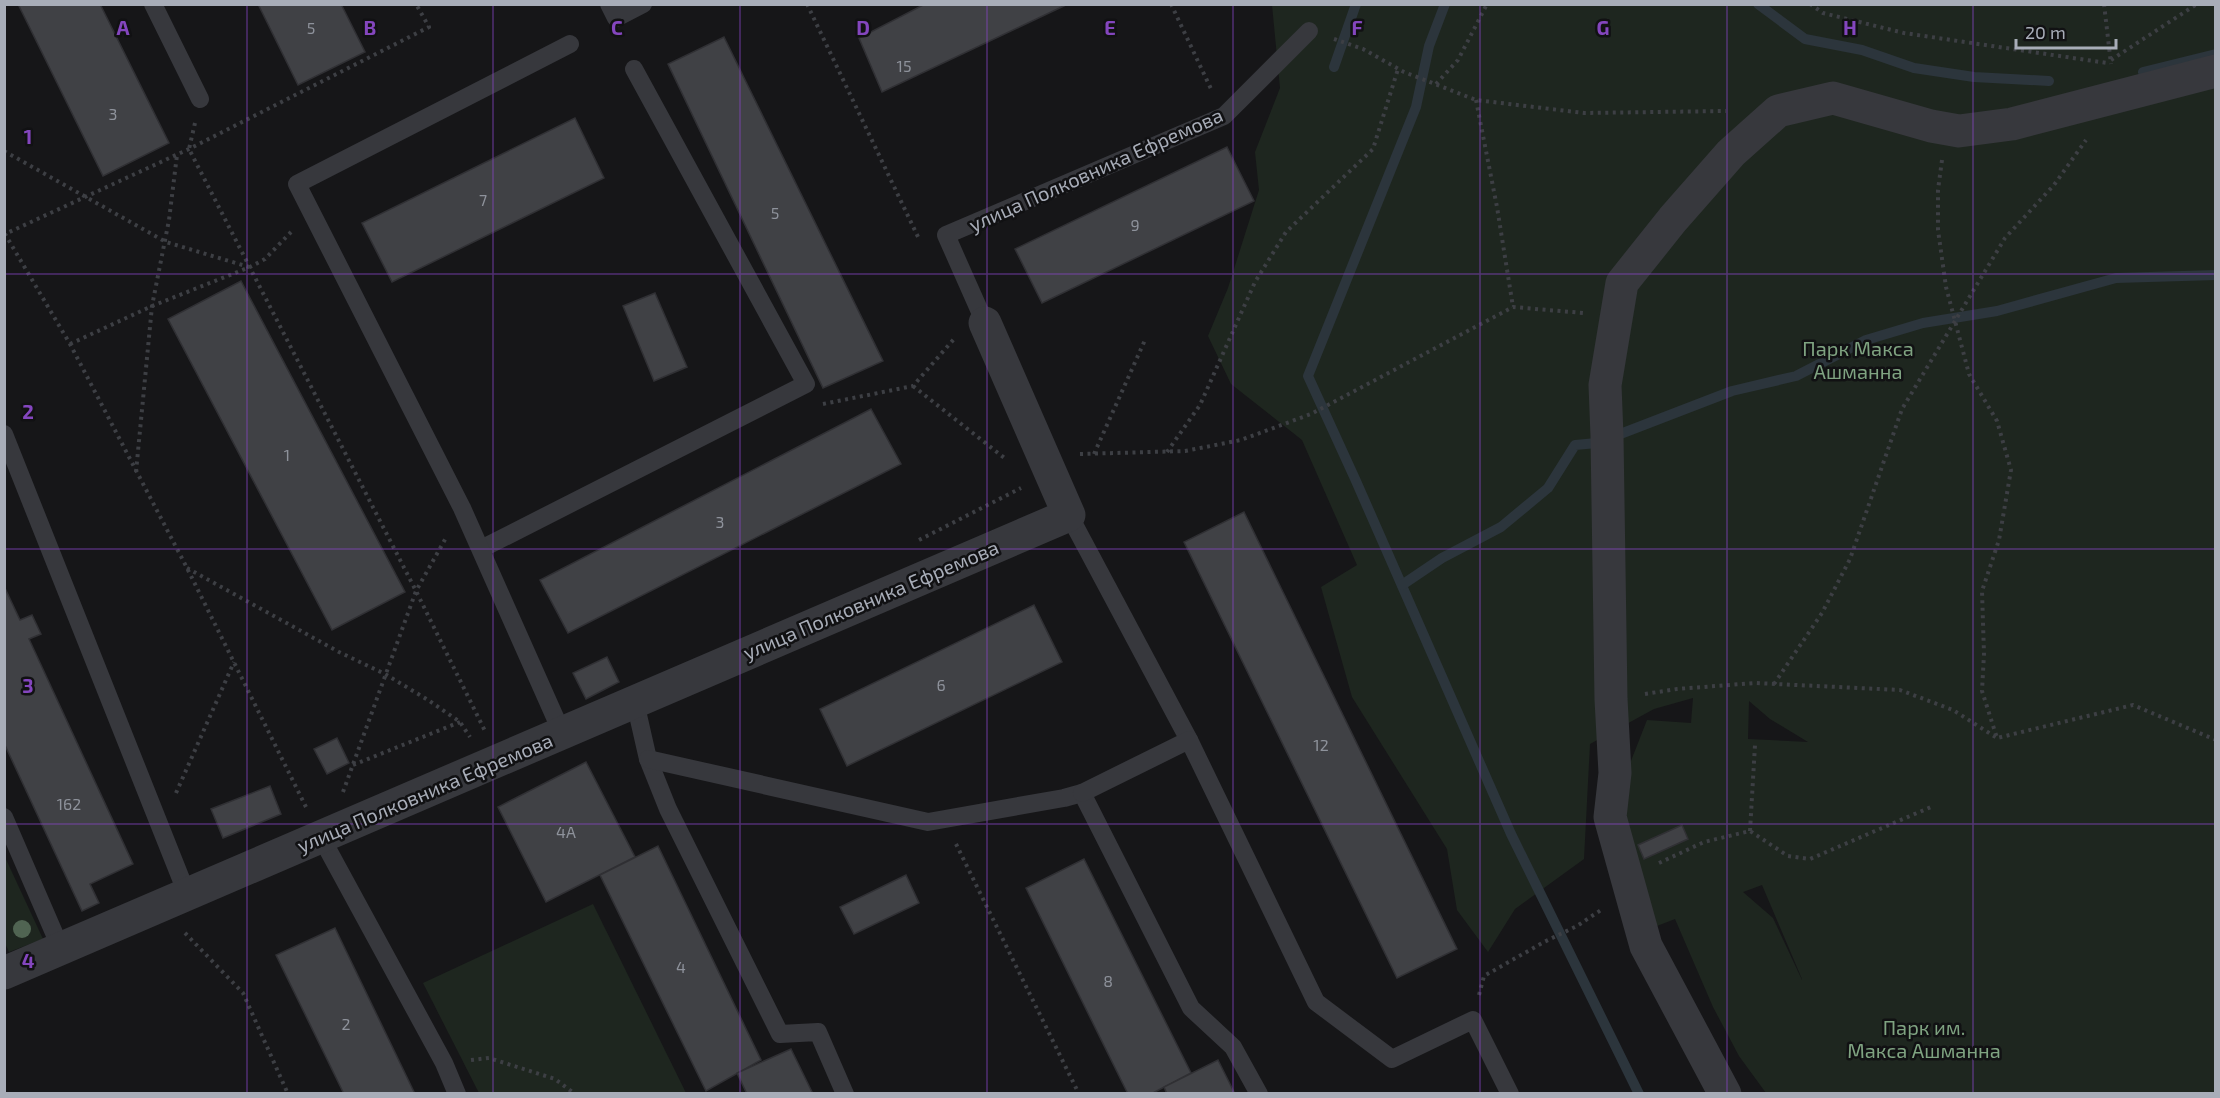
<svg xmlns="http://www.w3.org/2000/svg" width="2220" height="1098" font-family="'Exo 2',sans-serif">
<rect width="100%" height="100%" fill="#161618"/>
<g fill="#1e261f" fill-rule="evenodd">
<path d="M1272 5H2215V1093H1766L1739 1056 1713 1007 1675 919 1657 926 1647 904 1620 789 1647 720 1691 723 1693 698 1654 709 1590 744 1584 859 1515 909 1488 952 1457 910 1447 849 1352 697 1321 587 1357 565 1302 440 1231 384 1208 336 1228 288 1259 190 1255 152 1280 88ZM1749 701 1770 719 1808 742 1748 739ZM1762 885 1802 979V980L1773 918 1743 892Z"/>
<polygon points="4,855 43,939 9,952 4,941"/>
<polygon points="593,904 686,1093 479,1093 423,983"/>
</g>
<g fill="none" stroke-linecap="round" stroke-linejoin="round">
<g stroke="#2c353c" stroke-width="10">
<polyline points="1445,4 1429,46 1416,107 1308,376 1356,481 1511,834 1639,1094"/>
<polyline points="1758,4 1805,39 1862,50 1914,68 1974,77 2049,81"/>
<polyline points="1334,67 1356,4"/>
<polyline points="2143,72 2216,54"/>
<polyline points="1402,585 1442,558 1501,527 1548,488 1575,445 1597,443 1732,391 1796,376 1866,340 1923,323 1997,311 2116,278 2216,275"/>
</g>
</g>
<g fill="#404145" stroke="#303034" stroke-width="1.5">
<polygon points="18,4 100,4 169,143 103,176"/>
<polygon points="258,4 341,4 365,52 298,85"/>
<polygon points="925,4 1068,4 882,92 859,38"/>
<polygon points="724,37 883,361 823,388 668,64"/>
<polygon points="575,118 604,178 392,282 362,223"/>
<polygon points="1227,147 1254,201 1042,303 1015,249"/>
<polygon points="241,281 405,592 332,630 168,319"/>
<polygon points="655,293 687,367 654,381 623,306"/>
<polygon points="871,409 901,464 568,633 540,580"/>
<polygon points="1244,512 1457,949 1397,978 1184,542"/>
<polygon points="4,586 20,620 32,615 41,634 29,639 133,864 90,884 99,903 82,911 4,743"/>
<polygon points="1034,605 1062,662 847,766 820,709"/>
<polygon points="607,657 619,682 586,699 573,673"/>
<polygon points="337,738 349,763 327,774 314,749"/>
<polygon points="586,762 635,857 546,902 498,807"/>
<polygon points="270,786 281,814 223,838 211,809"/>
<polygon points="1682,825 1688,839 1644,859 1638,845"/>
<polygon points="658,846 761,1060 706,1091 600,875"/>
<polygon points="1084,859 1191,1073 1151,1094 1128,1094 1026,888"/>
<polygon points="906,875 919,903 854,934 840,907"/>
<polygon points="335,928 415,1094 344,1094 276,955"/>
<polygon points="791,1049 813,1094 747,1094 737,1073"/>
<polygon points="1218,1060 1235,1094 1167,1094 1164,1087"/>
</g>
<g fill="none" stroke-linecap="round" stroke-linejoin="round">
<g stroke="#3d3f44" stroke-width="4" stroke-dasharray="3 4.5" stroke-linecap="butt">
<polyline points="807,4 919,239"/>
<polyline points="1171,4 1212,91"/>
<polyline points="1810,4 1823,13 1904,33 2107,63"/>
<polyline points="2104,4 2111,64"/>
<polyline points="1334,39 1363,49 1404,72 1476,100 1584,113 1726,111"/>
<polyline points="2111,60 2197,4"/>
<polyline points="1436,84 1458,60 1487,4"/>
<polyline points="1476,100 1497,207 1513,307"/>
<polyline points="195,123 189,149 416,591 485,731"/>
<polyline points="4,151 166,242 249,267"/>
<polyline points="1942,160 1938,190 1938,230 1946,287 1969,374 1997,421 2011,470 1999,540 1982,591 1984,654 1982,691 1997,738 2133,705 2216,740"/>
<polyline points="70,344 152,306 250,267 265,259 291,232"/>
<polyline points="913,386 1007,460"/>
<polyline points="823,404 913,386 954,339"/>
<polyline points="1167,452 1200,405 1255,282 1286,232 1373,149 1398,69"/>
<polyline points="1080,454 1185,451 1241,440 1311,414 1513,307 1583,313"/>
<polyline points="1094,454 1145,340"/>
<polyline points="136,472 152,306 169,220 177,155"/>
<polyline points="919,540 1021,488"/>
<polyline points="187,568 339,652 385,674 428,700 460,722 470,737"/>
<polyline points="1774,684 1822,613 1850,559 1902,409 2005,238 2054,185 2086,140"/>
<polyline points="1645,694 1677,689 1755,683 1900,690 1953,710 1997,738"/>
<polyline points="353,765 460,722"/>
<polyline points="343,792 416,591 447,536"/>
<polyline points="176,793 234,662"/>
<polyline points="306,807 187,568 70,344 5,234 189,149 429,27 416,4"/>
<polyline points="1750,831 1755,745"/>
<polyline points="956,844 1079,1094"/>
<polyline points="1659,863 1704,842 1750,831 1788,856 1810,859 1931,807"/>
<polyline points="185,933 243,993 288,1094"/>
<polyline points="1479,995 1484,976 1544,942 1577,926 1601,910"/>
<polyline points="471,1060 489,1058 555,1079 575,1094"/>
</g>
<g stroke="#37383d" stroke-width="18">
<polyline points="153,4 200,99"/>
<polyline points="609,4 616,18 643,4"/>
<polyline points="985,323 946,235 1224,116 1309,31"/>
<polyline points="4,434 187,894"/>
<polyline points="1069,515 1189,740"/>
<polyline points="481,549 806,384 634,69"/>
<polyline points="635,702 648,759 668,809 780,1034 818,1032 845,1094"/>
<polyline points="562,733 462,508 297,184 570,44"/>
<polyline points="648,759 928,822 1064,798 1082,793 1191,1008 1233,1047 1259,1094"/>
<polyline points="1082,793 1189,740 1316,1002 1392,1059 1473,1020 1510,1094"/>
<polyline points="4,817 61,949"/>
<polyline points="321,837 444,1063 457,1094"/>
</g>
<g stroke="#37383d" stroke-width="33">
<polyline points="4,973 1069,515 985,323"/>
<polyline points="1725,1094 1646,946 1610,817 1615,773 1611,699 1607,436 1605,385 1622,283 1673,219 1731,153 1778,111 1833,98 1931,126 1959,131 2012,124 2216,71"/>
</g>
</g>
<circle fill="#506452" cx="22" cy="929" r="9"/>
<path fill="none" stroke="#8446be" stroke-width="1.5" stroke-opacity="0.55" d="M247 4V1094M493 4V1094M740 4V1094M987 4V1094M1233 4V1094M1480 4V1094M1727 4V1094M1973 4V1094M4 274H2216M4 549H2216M4 824H2216"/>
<g text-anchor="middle" stroke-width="5" stroke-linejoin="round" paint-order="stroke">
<g font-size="16" fill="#8e929b">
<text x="311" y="34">5</text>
<text x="904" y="72">15</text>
<text x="113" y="120">3</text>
<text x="483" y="206">7</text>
<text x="775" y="219">5</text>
<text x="1135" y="231">9</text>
<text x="287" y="461">1</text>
<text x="720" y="528">3</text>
<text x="941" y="691">6</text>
<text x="1321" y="751">12</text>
<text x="69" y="810">162</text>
<text x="566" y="838">4А</text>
<text x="681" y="973">4</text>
<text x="1108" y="987">8</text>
<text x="346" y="1030">2</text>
</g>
<g font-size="20" fill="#a8adb8" stroke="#111113">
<text transform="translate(1096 170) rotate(-24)" y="7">улица Полковника Ефремова</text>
<text transform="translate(871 600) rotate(-23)" y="7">улица Полковника Ефремова</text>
<text transform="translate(425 793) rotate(-23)" y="7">улица Полковника Ефремова</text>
</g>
<g font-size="20" fill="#7fa381" stroke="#111113">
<text x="1858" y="356">Парк Макса<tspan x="1858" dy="23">Ашманна</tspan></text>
<text x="1924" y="1035">Парк им.<tspan x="1924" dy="23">Макса Ашманна</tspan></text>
</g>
</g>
<g font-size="20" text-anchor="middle" font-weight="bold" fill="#8446be" stroke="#111113" stroke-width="5" stroke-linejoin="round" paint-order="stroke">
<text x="123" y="35">A</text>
<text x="370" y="35">B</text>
<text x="617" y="35">C</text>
<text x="863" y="35">D</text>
<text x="1110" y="35">E</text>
<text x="1357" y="35">F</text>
<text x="1603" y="35">G</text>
<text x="1850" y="35">H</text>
<text x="28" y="144">1</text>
<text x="28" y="419">2</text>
<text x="28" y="693">3</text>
<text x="28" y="968">4</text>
</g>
<rect width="2220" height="1098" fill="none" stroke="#a8adb8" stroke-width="12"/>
<path d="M2016 39v9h100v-9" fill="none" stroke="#a8adb8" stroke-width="3"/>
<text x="2025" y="39" font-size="18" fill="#a8adb8" stroke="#111113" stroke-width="4.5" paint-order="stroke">20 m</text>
</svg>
